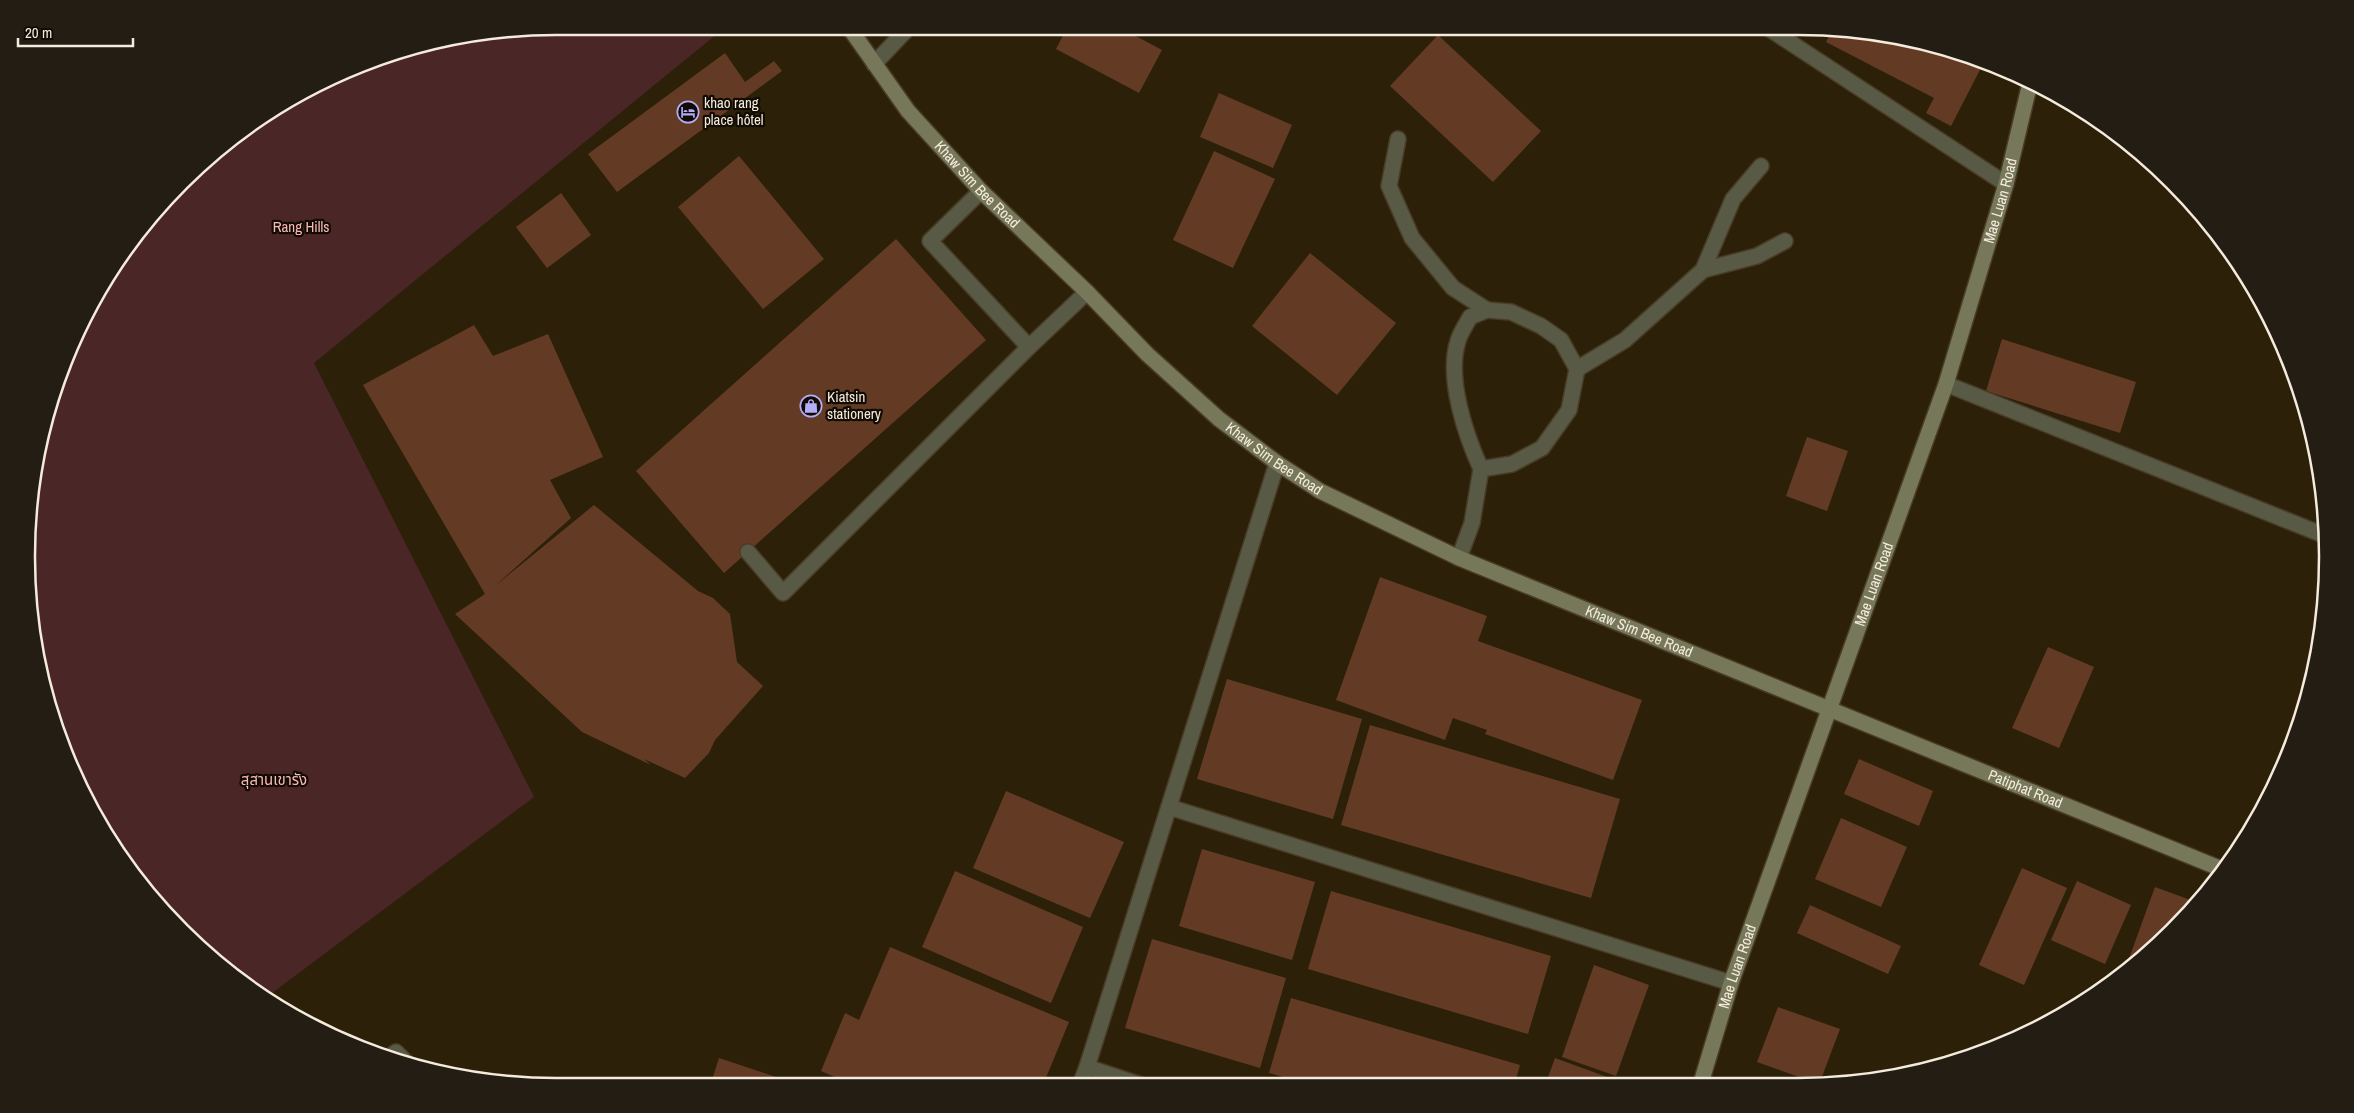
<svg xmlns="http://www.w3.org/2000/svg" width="2354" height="1113" font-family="'Archivo Narrow','Noto Sans Thai',sans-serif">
<rect width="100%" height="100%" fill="#2d2008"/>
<polygon fill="#4b2627" points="557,26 722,26 723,29 314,363 534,797 264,999 182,932 136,879 81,791 54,727 31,626 27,522 37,453 67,354 97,291 158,207 233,136 292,97 386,54 453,36"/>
<g fill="#633b24">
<polygon points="1068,26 1117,26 1162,50 1139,93 1056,49"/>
<polygon points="1832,30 1901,36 1984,62 1951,126 1926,113 1934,98 1826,42"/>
<polygon points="1438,35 1541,131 1493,182 1390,86"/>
<polygon points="725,53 745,82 774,61 782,71 617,192 588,154"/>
<polygon points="1219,93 1292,125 1273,168 1200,137"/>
<polygon points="1214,151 1275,179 1233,268 1173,240"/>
<polygon points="739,156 824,259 763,309 678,207"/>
<polygon points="561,193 591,235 547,268 516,227"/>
<polygon points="896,239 986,340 724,573 636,471"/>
<polygon points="1310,253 1396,323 1337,395 1252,326"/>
<polygon points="474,325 493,356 548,334 603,457 550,480 571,518 495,586 594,505 698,591 713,598 730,614 737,662 763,686 715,740 709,753 685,778 644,759 651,765 582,732 455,614 485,594 363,385"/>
<polygon points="2002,339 2136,382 2120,433 1986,391"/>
<polygon points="1807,437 1848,451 1827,511 1786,496"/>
<polygon points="1380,577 1487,616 1478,641 1642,700 1613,780 1485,734 1487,730 1453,718 1445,740 1336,700"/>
<polygon points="2048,647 2094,667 2059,748 2012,728"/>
<polygon points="1227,679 1362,719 1333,819 1197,779"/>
<polygon points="1370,725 1620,799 1591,898 1341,825"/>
<polygon points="1859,759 1933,791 1919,826 1844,794"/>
<polygon points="1006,791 1124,842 1090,918 973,868"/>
<polygon points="1841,818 1907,847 1881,907 1815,879"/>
<polygon points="1202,849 1315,882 1292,960 1179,926"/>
<polygon points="2022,868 2067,888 2024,985 1979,965"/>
<polygon points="955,871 1083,927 1051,1003 922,947"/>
<polygon points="2077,881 2131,905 2105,964 2051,940"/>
<polygon points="2155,887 2196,902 2123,975"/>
<polygon points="1331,891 1551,956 1528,1034 1308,969"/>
<polygon points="1810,905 1901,946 1888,974 1797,933"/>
<polygon points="1152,939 1286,978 1260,1068 1125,1028"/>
<polygon points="890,947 1069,1022 1043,1085 855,1086 821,1071 845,1013 859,1020"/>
<polygon points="1594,965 1649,985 1616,1076 1562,1057"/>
<polygon points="1291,998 1520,1065 1515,1083 1307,1084 1269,1073"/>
<polygon points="1778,1007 1840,1029 1820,1082 1813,1082 1757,1062"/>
<polygon points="719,1058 776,1077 773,1086 710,1086"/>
<polygon points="1555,1058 1618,1081 1617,1083 1546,1083"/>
<polygon points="1529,1078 1542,1083 1527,1083"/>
</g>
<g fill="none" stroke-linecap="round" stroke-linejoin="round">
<g stroke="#493c26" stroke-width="18">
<g id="lane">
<polyline points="874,64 910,26"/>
<polyline points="1398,139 1389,186 1412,238 1453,288 1487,310"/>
<polyline points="981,191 930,241 1029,347 1087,292"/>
<polyline points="1703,270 1757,256 1785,241"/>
<polyline points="1577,369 1625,340 1703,270 1733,199 1761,166"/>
<polyline points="748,552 783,593 1029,347"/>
<polyline points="1080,1085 1087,1067"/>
</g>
</g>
<g stroke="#493c26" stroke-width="18">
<g id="street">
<polyline points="1765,26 2006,184"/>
<path d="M1487 310 1511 312 1541 326 1561 340 1577 369 1569 410 1542 448 1512 464 1481 469C1466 436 1446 378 1458 341 1460 333 1466 325 1470 317Z"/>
<polyline points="1946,384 2326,536"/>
<polyline points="1459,558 1472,523 1481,469"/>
<polyline points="1169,807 1731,983"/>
<polyline points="390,1057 396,1052 406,1062"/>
<polyline points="1141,1085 1087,1067 1277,463"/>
</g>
</g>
<g stroke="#493c26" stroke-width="18">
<g id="secondary">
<path id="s1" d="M848 26 908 111 981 191 1087 292 1147 354 1219 419 1277 463 1320 491 1459 558 2224 870"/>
<path id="s2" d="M1701 1083 1731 983 1946 384 2006 184 2030 83"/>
</g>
</g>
<use href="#lane" stroke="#585a46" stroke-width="15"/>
<use href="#street" stroke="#585a46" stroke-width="15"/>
<use href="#secondary" stroke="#767859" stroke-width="15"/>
</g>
<defs>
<g id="hotel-ring" transform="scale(1.125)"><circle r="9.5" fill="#110b03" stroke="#b3acf9" stroke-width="1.5"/><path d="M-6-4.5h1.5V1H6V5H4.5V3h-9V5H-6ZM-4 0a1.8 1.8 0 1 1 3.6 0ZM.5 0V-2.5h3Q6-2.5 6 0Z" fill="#b3acf9"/></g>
<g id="shop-ring" transform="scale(1.125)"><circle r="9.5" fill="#110b03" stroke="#b3acf9" stroke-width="1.5"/><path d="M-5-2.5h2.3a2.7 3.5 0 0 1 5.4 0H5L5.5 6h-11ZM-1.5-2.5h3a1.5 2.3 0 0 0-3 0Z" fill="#b3acf9"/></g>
</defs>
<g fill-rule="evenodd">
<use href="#hotel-ring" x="688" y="112"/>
<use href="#shop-ring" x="811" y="406"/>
</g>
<g text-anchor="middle" stroke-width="4.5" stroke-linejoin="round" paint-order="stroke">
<g font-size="15" fill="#f4ebdd" stroke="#110b03" text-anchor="start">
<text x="704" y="108">khao rang<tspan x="704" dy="17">place hôtel</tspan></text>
<text x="827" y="402">Kiatsin<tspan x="827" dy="17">stationery</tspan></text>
</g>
<g font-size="15" fill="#f4ebdd" stroke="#110b03">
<text dy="5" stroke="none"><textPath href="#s1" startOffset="205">Khaw Sim Bee Road</textPath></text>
<text dy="5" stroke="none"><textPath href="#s2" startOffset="932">Mae Luan Road</textPath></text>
<text dy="5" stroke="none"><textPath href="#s1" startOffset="610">Khaw Sim Bee Road</textPath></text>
<text dy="5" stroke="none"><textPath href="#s2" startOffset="528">Mae Luan Road</textPath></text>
<text dy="5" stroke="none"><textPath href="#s1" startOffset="1015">Khaw Sim Bee Road</textPath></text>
<text dy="5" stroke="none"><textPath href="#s1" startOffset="1432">Patiphat Road</textPath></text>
<text dy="5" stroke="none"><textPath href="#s2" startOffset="122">Mae Luan Road</textPath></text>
</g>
<g font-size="15" fill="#fbb9b8" stroke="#110b03">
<text x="301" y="232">Rang Hills</text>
<text x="274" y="785">สุสานเขารัง</text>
</g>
</g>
<path d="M0 0H2354V1113H0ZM556 35H1798A521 521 0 0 1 2319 556V557A521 521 0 0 1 1798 1078H556A521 521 0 0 1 35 557V556A521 521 0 0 1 556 35Z" fill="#231d14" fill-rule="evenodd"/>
<path fill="none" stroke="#f4ebdd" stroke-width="2.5" d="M556 35H1798A521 521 0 0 1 2319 556V557A521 521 0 0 1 1798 1078H556A521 521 0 0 1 35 557V556A521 521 0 0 1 556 35Z"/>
<path d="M18 38v8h115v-8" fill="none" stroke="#f4ebdd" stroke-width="2.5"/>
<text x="25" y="38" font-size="15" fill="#f4ebdd" stroke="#110b03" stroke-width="4" paint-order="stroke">20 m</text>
</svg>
